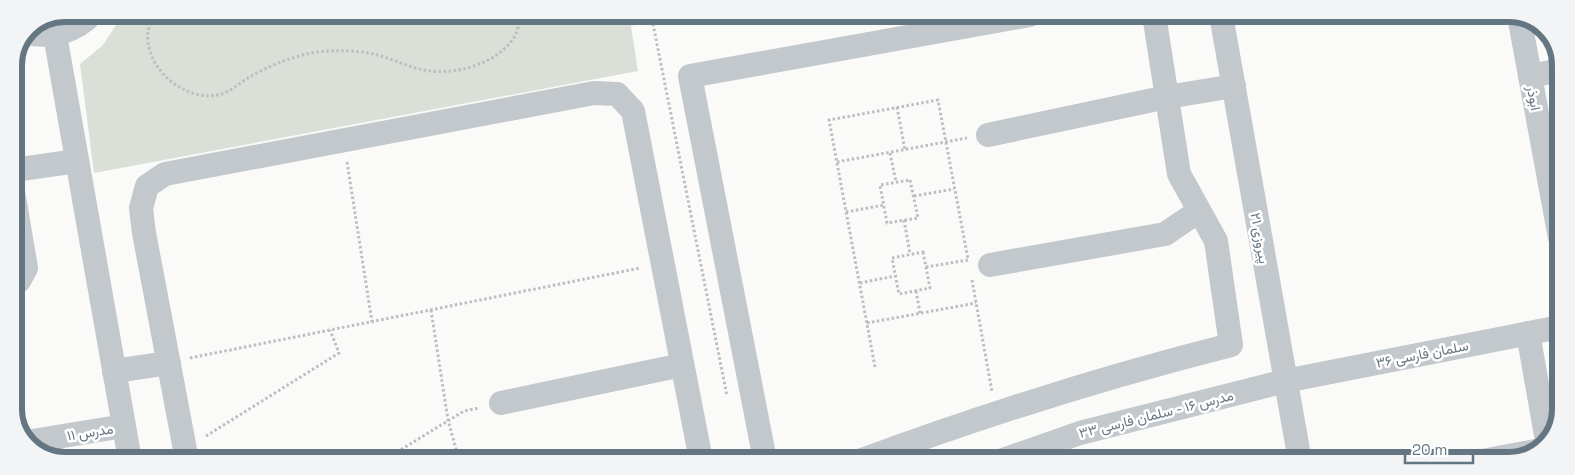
<svg xmlns="http://www.w3.org/2000/svg" width="1575" height="475" font-family="'Space Grotesk',Vazirmatn,sans-serif">
<rect width="100%" height="100%" fill="#fafaf8"/>
<polygon fill="#dadfd7" points="123,14 690,15 631,26 638,71 94,173 80,64 103,45"/>
<g fill="none" stroke-linecap="round" stroke-linejoin="round">
<g stroke="#bbbfc2" stroke-width="3" stroke-dasharray="2.5 2.5" stroke-linecap="butt">
<path d="M156 14C154 19 149 26 148 31 146 44 152 61 160 70 173 88 202 102 224 93 234 89 243 80 253 75 273 64 294 56 317 52 337 50 358 50 377 55 393 59 408 67 424 70 455 76 498 64 515 36 518 30 519 21 522 14"/>
<polyline points="651,14 727,396"/>
<polyline points="897,107 905,150"/>
<polyline points="890,153 896,182"/>
<polyline points="347,162 372,322"/>
<polyline points="837,162 967,138"/>
<polygon points="910,180 918,218 887,223 880,185"/>
<polyline points="914,196 954,189"/>
<polyline points="846,212 884,205"/>
<polyline points="904,220 910,254"/>
<polygon points="923,252 930,288 899,294 892,258"/>
<polyline points="926,267 968,260"/>
<polyline points="972,280 992,392"/>
<polyline points="860,283 895,276"/>
<polyline points="916,291 920,313"/>
<polyline points="431,310 448,420 459,460"/>
<polyline points="867,323 976,303"/>
<polyline points="190,358 640,268"/>
<polyline points="875,367 829,120 938,100 968,259"/>
<polyline points="206,436 339,353 330,330"/>
<polyline points="384,460 464,411 479,408"/>
</g>
<g stroke="#c3c8cc" stroke-width="24">
<polyline points="1221,15 1300,461"/>
<polyline points="1519,16 1560,238"/>
<path d="M27 33C51 38 75 32 92 14"/>
<polyline points="55,35 130,460"/>
<polyline points="1530,76 1561,70"/>
<polyline points="988,135 1167,97 1234,86"/>
<polyline points="14,170 77,161"/>
<polyline points="14,197 26,268 19,281 14,283"/>
<polyline points="990,265 1165,234 1199,211"/>
<polyline points="1528,333 1547,441"/>
<polyline points="114,371 169,363"/>
<polyline points="501,403 682,365"/>
<polyline points="26,442 124,426"/>
<polyline points="187,460 144,233 141,208 147,186 165,174 594,93 617,94 633,111 701,460"/>
<polyline points="765,460 690,76 1030,15"/>
<path d="M862 460C984 415 1104 377 1231 345L1216 241 1179 174 1154 15"/>
<polyline points="1000,461 1080,433 1285,381 1560,327"/>
<polyline points="1482,461 1541,450"/>
</g>
</g>
<g text-anchor="middle" stroke-width="5" stroke-linejoin="round" paint-order="stroke">
<g font-size="14" fill="#657683" stroke="#fff">
<text transform="translate(1534 98) rotate(79)" y="5">ابوذر</text>
<text transform="translate(1260 238) rotate(80)" y="5">پیروزی ۲۱</text>
<text transform="translate(1422 354) rotate(-11)" y="5">سلمان فارسی ۳۶</text>
<text transform="translate(1156 414) rotate(-14)" y="5">مدرس ۱۶ - سلمان فارسی ۳۳</text>
<text transform="translate(90 432) rotate(-9)" y="5">مدرس ۱۱</text>
</g>
</g>
<path d="M0 0H1575V475H0ZM65 22H1509A43 43 0 0 1 1552 65V409A43 43 0 0 1 1509 452H65A43 43 0 0 1 22 409V65A43 43 0 0 1 65 22Z" fill="#f3f4f5" fill-rule="evenodd"/>
<path fill="none" stroke="#657683" stroke-width="6" d="M65 22H1509A43 43 0 0 1 1552 65V409A43 43 0 0 1 1509 452H65A43 43 0 0 1 22 409V65A43 43 0 0 1 65 22Z"/>
<path d="M1405 455v8h68v-8" fill="none" stroke="#657683" stroke-width="2.5"/>
<text x="1412" y="455" font-size="15" fill="#657683" stroke="#ffffff" stroke-width="4" paint-order="stroke">20 m</text>
</svg>
